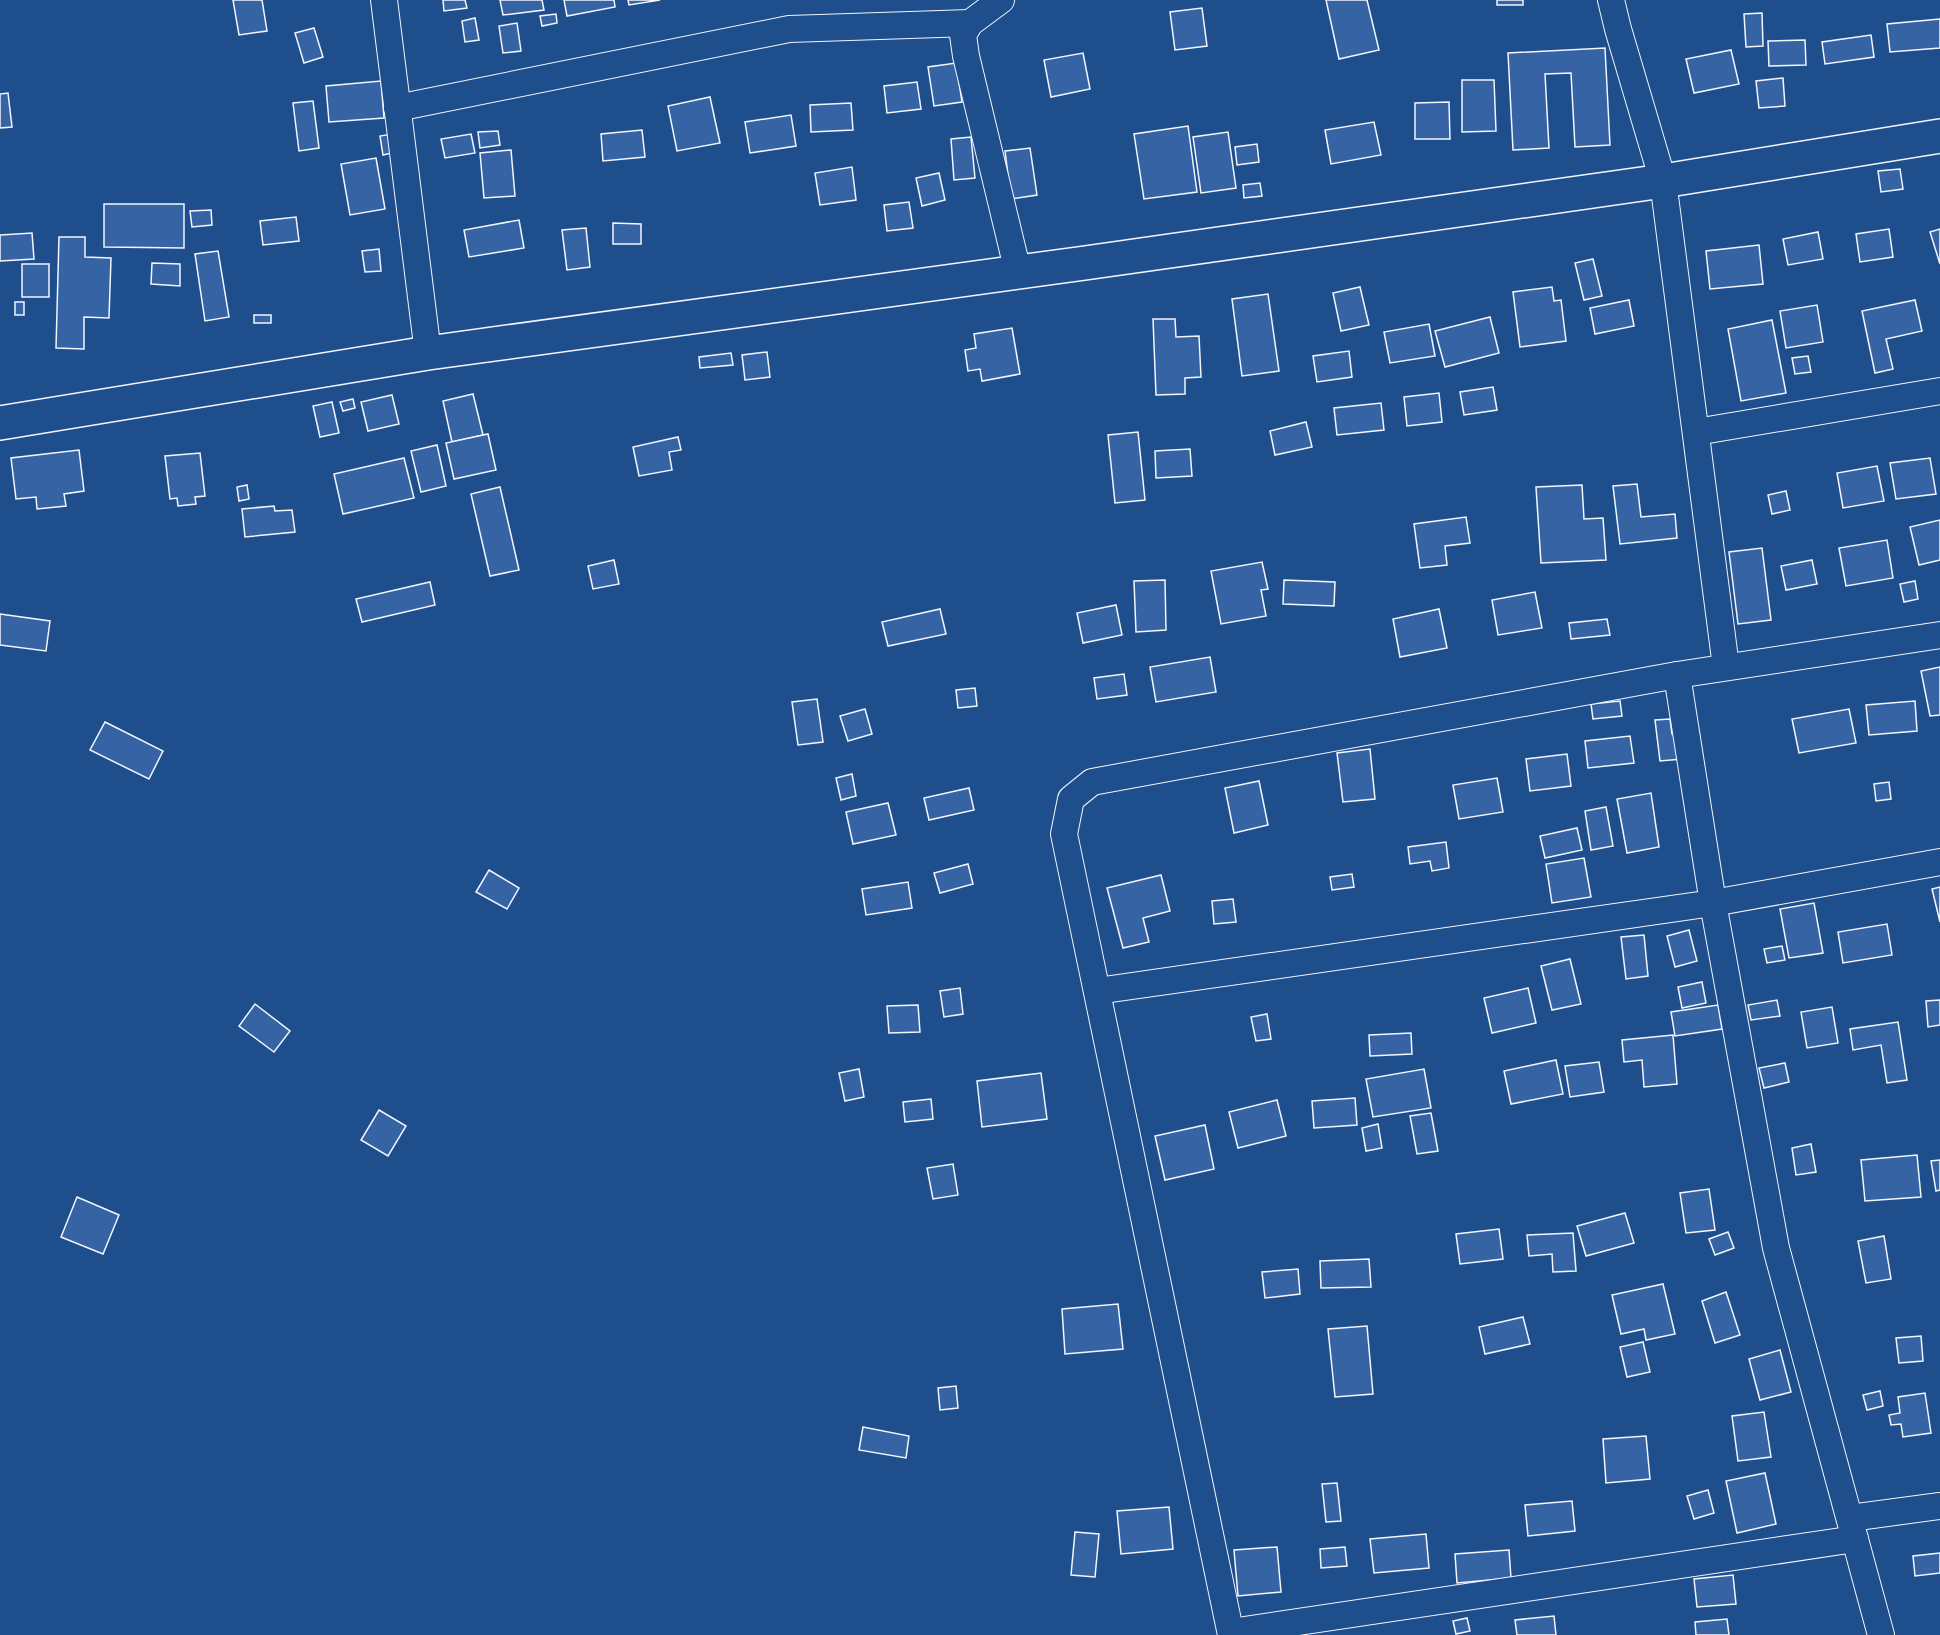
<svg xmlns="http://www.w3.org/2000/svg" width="1940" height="1635" font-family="'Public Sans',sans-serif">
<rect width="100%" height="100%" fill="#1f4e8c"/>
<g fill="#3563a3" stroke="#f2f6ff" stroke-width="1.5">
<polygon points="233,0 262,0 267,31 239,35"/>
<polygon points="443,0 465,0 467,8 444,11"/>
<polygon points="500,0 542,0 544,10 503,15"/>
<polygon points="564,0 614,0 615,7 567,16"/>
<polygon points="628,0 660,0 629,5"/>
<polygon points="1326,0 1367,0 1379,50 1339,59"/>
<rect x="1497" y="0" width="26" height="5"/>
<polygon points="1202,8 1207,46 1175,50 1170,12"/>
<polygon points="1762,13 1763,46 1746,47 1744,14"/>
<polygon points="556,14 557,23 542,26 540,16"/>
<polygon points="475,18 479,40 465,42 462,21"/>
<polygon points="1940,19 1940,48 1890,52 1887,24"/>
<polygon points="517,23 521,51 503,53 499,26"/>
<polygon points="314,28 323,57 304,63 295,33"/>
<polygon points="1871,35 1874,57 1825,64 1822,42"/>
<polygon points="1805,40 1806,65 1769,66 1768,41"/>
<polygon points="1605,48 1610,145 1575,147 1571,73 1545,74 1549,148 1513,150 1508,53"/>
<polygon points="1731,50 1739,84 1694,93 1686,59"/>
<polygon points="1083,53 1090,89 1051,97 1044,60"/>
<polygon points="956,63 962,102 934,106 928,67"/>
<polygon points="1783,78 1785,106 1759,108 1756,81"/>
<polygon points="1462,80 1494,80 1496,131 1462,132"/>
<polygon points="381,81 384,118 329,122 326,86"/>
<polygon points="917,82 921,109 887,113 884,86"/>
<polygon points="8,93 12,127 0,128 0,94"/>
<polygon points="710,97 720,143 677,151 668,106"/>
<polygon points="313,101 319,148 299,151 293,103"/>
<polygon points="1449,102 1450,139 1415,139 1415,103"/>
<polygon points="851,103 853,130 811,132 810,105"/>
<polygon points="791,115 796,146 750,153 745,122"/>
<polygon points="1374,122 1381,155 1331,164 1325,130"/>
<polygon points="1188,126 1197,192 1144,199 1134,134"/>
<polygon points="642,130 645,157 603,161 601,134"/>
<polygon points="498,131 500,145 480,148 478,132"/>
<polygon points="1228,132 1236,188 1201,193 1193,137"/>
<polygon points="392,134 396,152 383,155 380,136"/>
<polygon points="471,134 475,153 445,158 441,139"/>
<polygon points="971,137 975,178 954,180 951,139"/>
<polygon points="1257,144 1259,162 1237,165 1235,147"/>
<polygon points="1030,148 1037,195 1011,199 1005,151"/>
<polygon points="511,150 515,196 484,198 480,153"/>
<polygon points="376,158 385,209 350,215 341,164"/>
<polygon points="852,167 856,200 820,205 815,173"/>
<polygon points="1900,169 1903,189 1881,192 1878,171"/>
<polygon points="939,173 945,200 922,206 916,178"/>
<polygon points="1260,183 1262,196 1244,198 1243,185"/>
<polygon points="909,202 913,228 887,231 884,205"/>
<polygon points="104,204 184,204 184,248 104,247"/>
<polygon points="211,210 212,225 192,227 190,211"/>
<polygon points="296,217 299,241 263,245 260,221"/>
<polygon points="519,220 524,248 469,257 464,230"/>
<polygon points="613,223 641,224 641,244 613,244"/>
<polygon points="586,228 590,267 567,270 562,230"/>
<polygon points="1889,229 1893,257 1860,262 1856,234"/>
<polygon points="1940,229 1940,264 1930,232"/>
<polygon points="1818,232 1823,259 1788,265 1783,239"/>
<polygon points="32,233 34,259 0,261 0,235"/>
<polygon points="59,237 85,237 85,257 111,258 109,318 84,317 84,349 56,348"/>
<polygon points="1759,245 1763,284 1710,289 1706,251"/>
<polygon points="379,249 381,271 365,272 362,251"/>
<polygon points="218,251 229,317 205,321 195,254"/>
<polygon points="1593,259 1602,296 1584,300 1575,263"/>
<polygon points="152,263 180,264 180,286 151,284"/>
<rect x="22" y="264" width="27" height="33"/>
<polygon points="1360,287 1369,325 1341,331 1333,293"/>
<polygon points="1552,287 1554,301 1561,300 1566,341 1520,347 1513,292"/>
<polygon points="1268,294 1279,371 1242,376 1232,299"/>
<polygon points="1629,300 1634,326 1595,334 1590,308"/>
<polygon points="1915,300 1922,331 1886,339 1893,369 1875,373 1862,311"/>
<rect x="15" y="302" width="9" height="13"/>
<polygon points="1817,305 1823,342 1786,348 1780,311"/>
<rect x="254" y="315" width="17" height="8"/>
<polygon points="1490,317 1499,353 1445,367 1435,331"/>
<polygon points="1153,319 1175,319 1176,337 1199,336 1201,377 1185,378 1185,394 1156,395"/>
<polygon points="1772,320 1786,393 1741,401 1728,329"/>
<polygon points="1429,324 1435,356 1390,363 1384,332"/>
<polygon points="1012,328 1020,374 982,381 980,369 968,371 965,350 976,348 974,334"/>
<polygon points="1349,351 1352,377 1317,382 1313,356"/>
<polygon points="767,352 770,377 745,380 742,355"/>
<polygon points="731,353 733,365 700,368 699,357"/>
<polygon points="1808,356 1811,372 1795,374 1792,358"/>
<polygon points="1493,387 1497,410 1464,415 1460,392"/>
<polygon points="1439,393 1442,422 1407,426 1404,397"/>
<polygon points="473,394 483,435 452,442 443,401"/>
<polygon points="392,395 399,424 368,431 361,402"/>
<polygon points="353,399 355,408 343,411 340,402"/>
<polygon points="332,402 339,433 320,437 313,406"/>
<polygon points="1381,403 1384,430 1337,435 1334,408"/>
<polygon points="1306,422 1312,447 1275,455 1270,431"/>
<polygon points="1138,432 1145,500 1115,503 1108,435"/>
<polygon points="488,434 496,470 454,479 446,443"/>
<polygon points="678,437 681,450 669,452 672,470 639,476 633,447"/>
<polygon points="437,445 446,486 421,492 411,451"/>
<polygon points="1190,449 1192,476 1156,478 1155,451"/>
<polygon points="79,450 84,491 64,494 66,506 37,509 36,497 16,499 11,458"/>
<polygon points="200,453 205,496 195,497 196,504 178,506 177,498 170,499 165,456"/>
<polygon points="404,458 414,498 343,514 334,474"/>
<polygon points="1930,458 1936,494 1896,499 1890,463"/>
<polygon points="1877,466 1884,501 1843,508 1837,473"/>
<polygon points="1637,484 1641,517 1675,514 1677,538 1620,544 1613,486"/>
<polygon points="247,485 249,499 239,501 237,487"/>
<polygon points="1582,485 1584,519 1603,518 1606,560 1541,563 1536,487"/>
<polygon points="500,487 519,570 490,576 471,494"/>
<polygon points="1786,491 1790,510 1772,514 1768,495"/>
<polygon points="274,506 275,511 292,510 295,532 245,537 242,509"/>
<polygon points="1466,517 1470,543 1445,546 1447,565 1420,568 1414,524"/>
<polygon points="1940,520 1940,560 1919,565 1910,527"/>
<polygon points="1887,540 1893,578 1846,586 1839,548"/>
<polygon points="1762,548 1771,620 1738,624 1729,552"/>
<polygon points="614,560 619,584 593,589 588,566"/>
<polygon points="1812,560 1817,584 1786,590 1781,566"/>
<polygon points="1262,562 1268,589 1261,590 1266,616 1221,624 1211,571"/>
<polygon points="1165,580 1166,630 1136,632 1134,581"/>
<polygon points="1284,580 1335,582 1334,606 1283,604"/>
<polygon points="1915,581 1918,599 1904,602 1900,584"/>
<polygon points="430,582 435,605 362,622 356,599"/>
<polygon points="1535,592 1542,628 1498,635 1492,600"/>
<polygon points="1116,605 1122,635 1083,643 1077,613"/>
<polygon points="940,609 946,634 888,646 882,622"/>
<polygon points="1439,609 1447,648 1400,657 1393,619"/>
<polygon points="0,614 50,621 46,651 0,645"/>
<polygon points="1607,619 1610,635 1571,639 1569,623"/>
<polygon points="1210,657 1216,692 1156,702 1150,667"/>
<polygon points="1940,667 1940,715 1930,716 1921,671"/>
<polygon points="1124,674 1127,695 1097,699 1094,678"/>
<polygon points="975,688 977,706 958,708 956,690"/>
<polygon points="817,699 823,742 798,745 792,702"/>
<polygon points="1620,701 1622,716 1593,719 1591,704"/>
<polygon points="1915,701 1917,731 1869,735 1866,705"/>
<polygon points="865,709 872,734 848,741 840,716"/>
<polygon points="1849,709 1856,743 1799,753 1792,719"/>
<polygon points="1670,719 1672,734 1679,734 1682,759 1660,761 1655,720"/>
<polygon points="105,722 163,751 149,779 90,750"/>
<polygon points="1630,736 1634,763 1588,768 1585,741"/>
<polygon points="1370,749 1375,799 1343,802 1337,753"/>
<polygon points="1567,754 1571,786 1530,791 1526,759"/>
<polygon points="852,774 856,796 841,800 836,778"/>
<polygon points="1497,778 1503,812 1459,819 1453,785"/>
<polygon points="1259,781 1268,825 1234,833 1225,788"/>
<polygon points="1889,782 1891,799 1876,801 1874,784"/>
<polygon points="969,788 974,810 929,820 924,798"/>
<polygon points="1651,793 1659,847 1627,853 1617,799"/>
<polygon points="888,803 896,835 853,844 846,812"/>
<polygon points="1606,807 1613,846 1591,850 1585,811"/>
<polygon points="1577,828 1582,850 1545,858 1540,836"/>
<polygon points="1446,842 1449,868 1432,871 1430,861 1410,864 1408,847"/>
<polygon points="1584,858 1591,897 1552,903 1546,864"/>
<polygon points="968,864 973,884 940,893 934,873"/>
<polygon points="489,870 519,888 507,909 476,892"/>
<polygon points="1352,874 1354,887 1332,890 1330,877"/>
<polygon points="1161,875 1170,911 1143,918 1149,942 1123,948 1107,888"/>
<polygon points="908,882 912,908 866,915 862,889"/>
<polygon points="1940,887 1940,922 1932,889"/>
<polygon points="1233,899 1236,922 1214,924 1212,901"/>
<polygon points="1814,903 1823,953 1789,958 1780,909"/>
<polygon points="1887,924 1892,955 1843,963 1838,932"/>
<polygon points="1689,930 1697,961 1675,967 1667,936"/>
<polygon points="1644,935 1648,976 1626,979 1621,937"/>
<polygon points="1782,946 1785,960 1767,963 1764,949"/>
<polygon points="1570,959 1581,1004 1552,1010 1541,966"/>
<polygon points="1702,982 1706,1003 1682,1008 1678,987"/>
<polygon points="960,988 963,1014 944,1017 940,991"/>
<polygon points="1528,988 1536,1023 1492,1033 1484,998"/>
<polygon points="1777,1000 1780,1016 1751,1020 1748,1005"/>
<polygon points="1940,1000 1940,1025 1928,1027 1926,1001"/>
<polygon points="255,1004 290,1031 274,1052 239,1026"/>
<polygon points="918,1005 920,1032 889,1033 887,1006"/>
<polygon points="1718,1005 1722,1029 1675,1036 1671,1012"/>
<polygon points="1832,1007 1838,1043 1807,1048 1801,1012"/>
<polygon points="1267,1014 1271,1039 1256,1041 1251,1017"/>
<polygon points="1898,1022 1907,1080 1887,1083 1881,1045 1853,1050 1850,1029"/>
<polygon points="1411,1033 1412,1054 1370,1056 1369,1035"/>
<polygon points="1673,1035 1677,1084 1644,1087 1642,1060 1624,1062 1622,1040"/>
<polygon points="1556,1060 1563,1094 1511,1104 1504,1071"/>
<polygon points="1599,1062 1604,1092 1570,1097 1565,1066"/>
<polygon points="1785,1063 1789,1082 1764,1088 1759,1068"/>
<polygon points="859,1069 864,1097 845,1101 839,1073"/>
<polygon points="1424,1069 1431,1108 1373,1117 1366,1079"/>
<polygon points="1041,1073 1047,1119 982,1127 977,1081"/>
<polygon points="1355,1098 1357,1125 1314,1128 1312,1101"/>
<polygon points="931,1099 933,1119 905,1122 903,1102"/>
<polygon points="1277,1100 1286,1136 1238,1148 1229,1112"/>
<polygon points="379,1110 406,1126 388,1156 361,1140"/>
<polygon points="1431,1113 1438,1151 1417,1154 1410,1116"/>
<polygon points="1378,1124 1382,1148 1366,1151 1362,1128"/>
<polygon points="1205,1125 1214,1169 1165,1180 1155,1136"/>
<polygon points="1811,1144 1816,1172 1796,1175 1792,1148"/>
<polygon points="1917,1155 1921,1197 1865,1201 1861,1160"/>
<polygon points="1940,1160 1940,1190 1936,1191 1931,1161"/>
<polygon points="953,1164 958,1195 933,1199 927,1168"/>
<polygon points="1709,1189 1715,1230 1686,1233 1680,1193"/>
<polygon points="77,1197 119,1215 103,1254 61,1237"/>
<polygon points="1625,1213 1634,1243 1586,1256 1577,1226"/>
<polygon points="1499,1229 1503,1259 1460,1264 1456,1234"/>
<polygon points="1728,1232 1734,1248 1715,1255 1709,1239"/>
<polygon points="1573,1233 1576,1271 1553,1272 1552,1254 1529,1256 1527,1235"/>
<polygon points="1884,1236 1891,1279 1866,1283 1858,1241"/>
<polygon points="1369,1259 1371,1287 1321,1288 1320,1261"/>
<polygon points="1298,1269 1300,1294 1265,1298 1262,1272"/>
<polygon points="1663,1284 1675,1334 1646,1340 1644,1329 1621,1334 1612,1295"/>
<polygon points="1726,1292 1740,1335 1715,1343 1702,1301"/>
<polygon points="1118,1304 1123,1349 1065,1354 1062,1309"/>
<polygon points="1523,1317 1530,1344 1485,1354 1479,1327"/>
<polygon points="1367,1326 1373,1394 1335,1397 1328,1329"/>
<polygon points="1921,1336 1923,1361 1899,1363 1896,1338"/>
<polygon points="1643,1342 1650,1372 1627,1377 1620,1347"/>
<polygon points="1780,1350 1791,1392 1760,1400 1749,1359"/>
<polygon points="956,1386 958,1408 940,1410 938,1388"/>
<polygon points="1880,1391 1883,1406 1867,1410 1863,1395"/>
<polygon points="1925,1393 1931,1433 1903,1437 1901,1424 1891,1425 1889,1415 1900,1413 1898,1397"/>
<polygon points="1764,1412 1771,1457 1738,1461 1732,1416"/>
<polygon points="863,1427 909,1436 906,1458 859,1450"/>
<polygon points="1646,1436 1650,1479 1606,1483 1603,1439"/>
<polygon points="1765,1473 1776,1524 1737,1533 1726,1481"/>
<polygon points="1337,1483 1341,1521 1326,1522 1322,1484"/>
<polygon points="1708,1490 1714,1513 1694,1519 1687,1496"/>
<polygon points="1572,1501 1575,1531 1528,1536 1525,1505"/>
<polygon points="1169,1507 1173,1549 1121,1554 1117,1511"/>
<polygon points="1075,1532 1099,1534 1095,1577 1071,1575"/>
<polygon points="1426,1534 1429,1568 1374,1573 1370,1539"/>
<polygon points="1277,1547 1281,1592 1238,1596 1234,1550"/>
<polygon points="1345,1547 1347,1566 1321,1568 1320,1549"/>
<polygon points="1509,1550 1511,1578 1457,1583 1455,1554"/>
<polygon points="1940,1553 1940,1573 1915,1576 1913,1556"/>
<polygon points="1733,1575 1736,1604 1697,1607 1694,1579"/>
<polygon points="1554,1616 1556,1635 1517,1635 1515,1620"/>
<polygon points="1467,1618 1470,1631 1456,1634 1453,1621"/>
<polygon points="1727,1619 1729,1635 1696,1635 1695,1622"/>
</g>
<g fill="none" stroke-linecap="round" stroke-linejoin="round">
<g stroke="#f2f6ff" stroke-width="28">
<g id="minor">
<polyline points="384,0 428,353"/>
<polyline points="1001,0 970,23 963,35 966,56 1018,272"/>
<polyline points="1611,0 1618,29 1663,181 1726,667"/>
<polyline points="397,108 789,29 970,23"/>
<polyline points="1696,432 1940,391"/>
<polyline points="1677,675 1713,903 1776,1248 1881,1635"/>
<polyline points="1097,991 1713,903 1940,862"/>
<polyline points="1850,1518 1940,1506"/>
<polyline points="1231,1632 1855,1539"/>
<polyline points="1231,1635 1064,834 1071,799 1092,782 1677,675 1940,635"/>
</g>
</g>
<g stroke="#f2f6ff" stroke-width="36">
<polyline id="tertiary" points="0,423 428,353 1085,263 1663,181 1940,136"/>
</g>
<use href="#minor" stroke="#1f4e8c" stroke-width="26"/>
<use href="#tertiary" stroke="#1f4e8c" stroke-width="33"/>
</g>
</svg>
